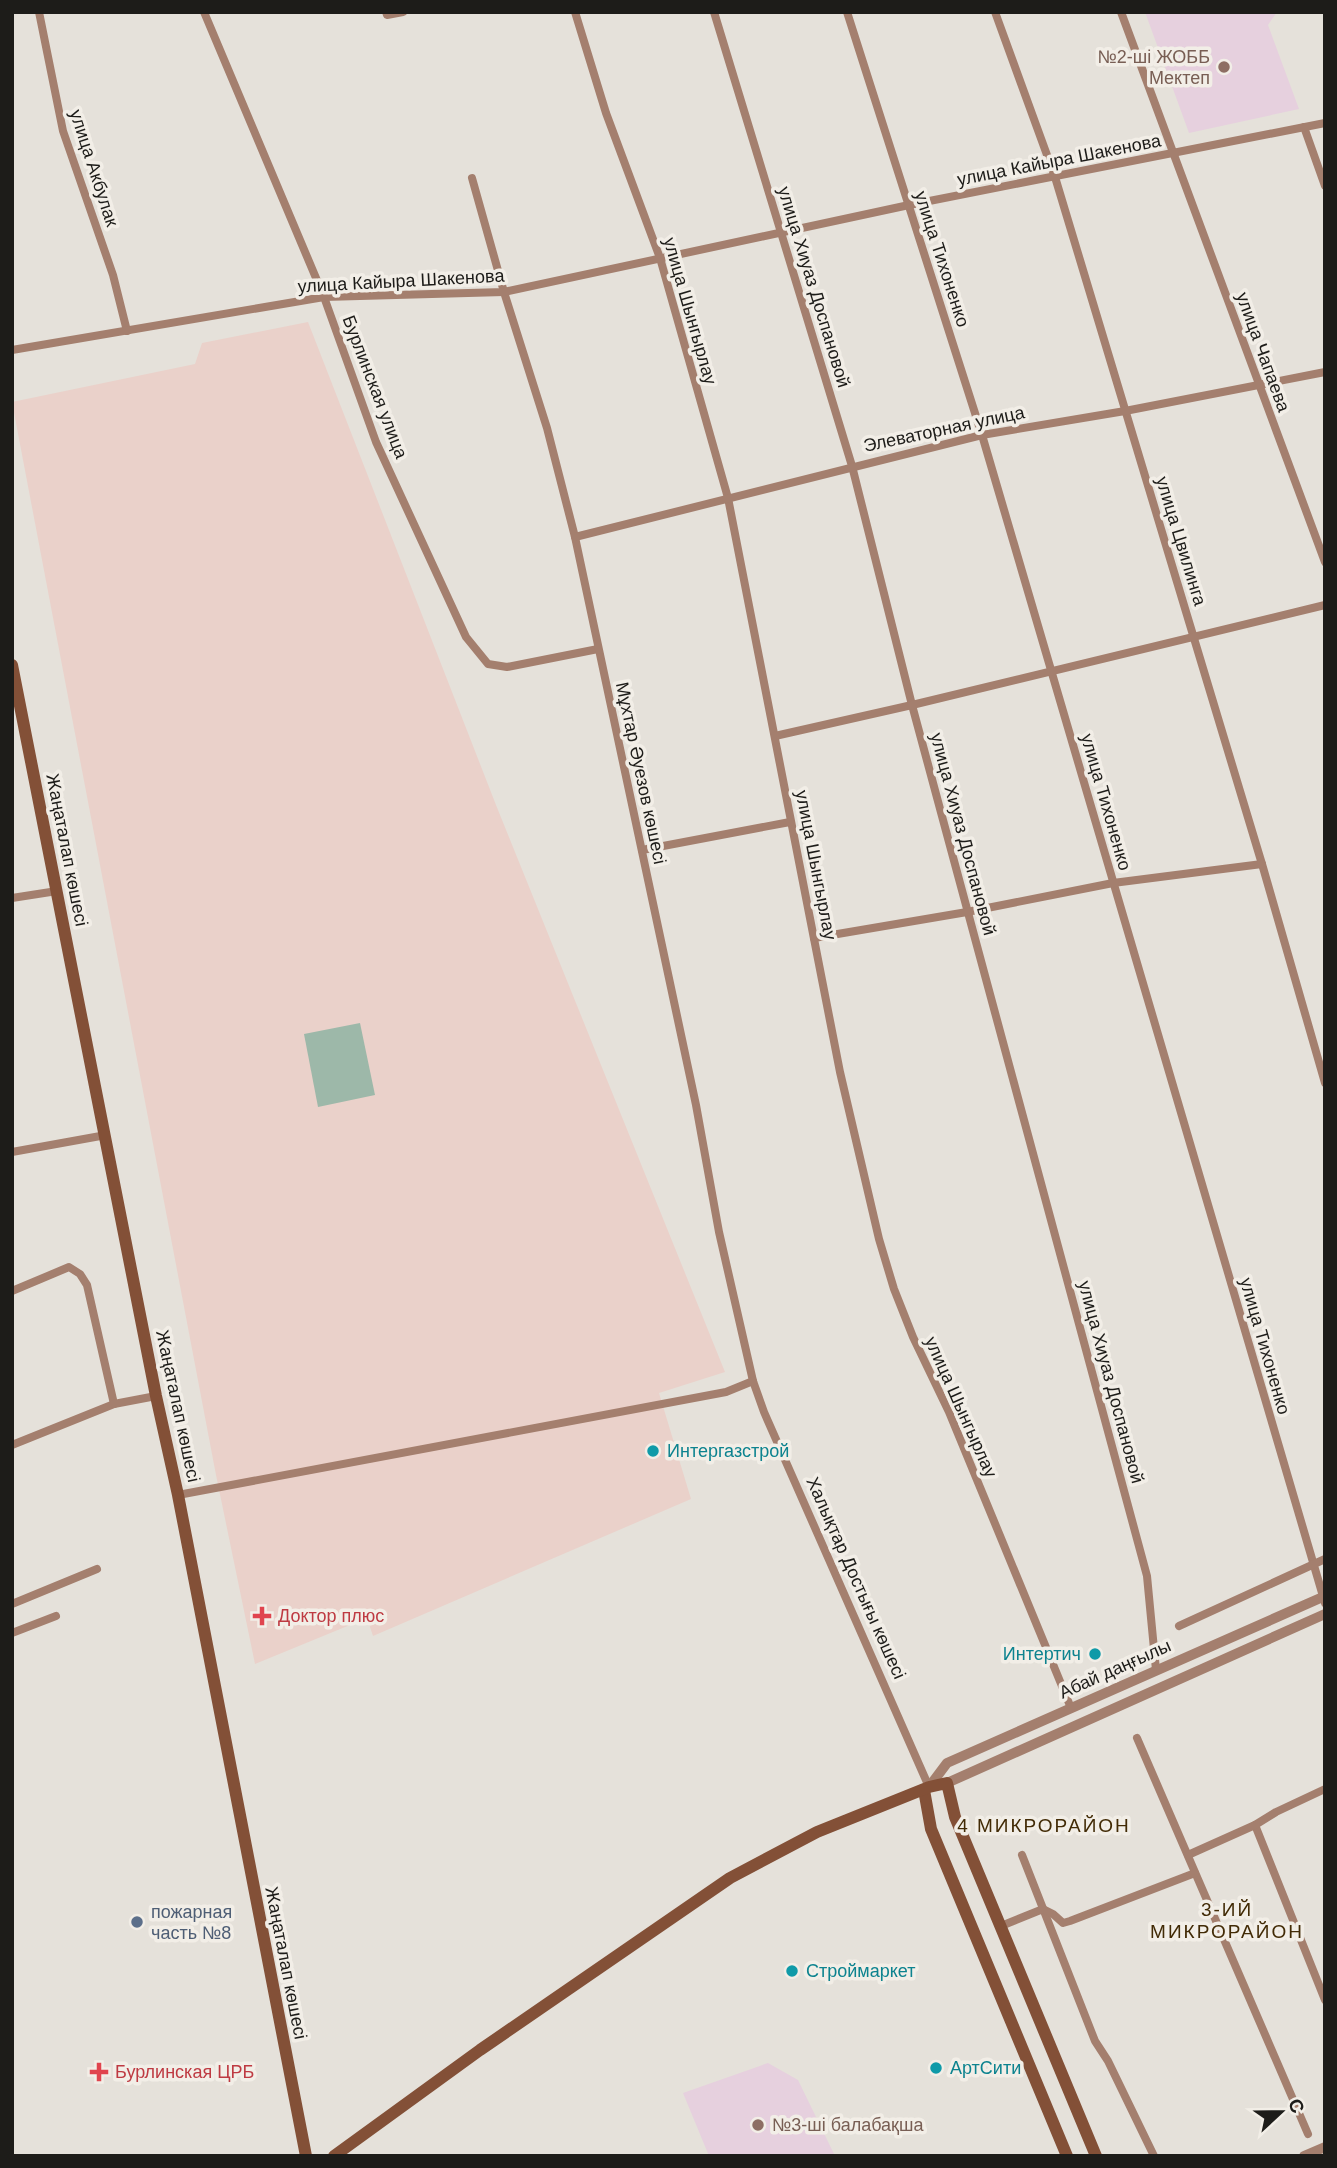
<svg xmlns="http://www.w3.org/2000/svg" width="1337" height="2168" font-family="Helvetica,sans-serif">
<rect width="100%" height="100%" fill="#e5e1da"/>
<polygon fill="#ead1ca" points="308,322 496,805 725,1372 659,1393 691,1499 373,1636 367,1618 255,1664 216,1475 12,402 195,364 202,343"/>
<g fill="#e6d0de">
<polygon points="1145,12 1277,12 1268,25 1299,109 1189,133"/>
<polygon points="768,2063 798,2080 835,2156 709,2156 683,2093"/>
</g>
<polygon fill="#9db8a9" points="360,1023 375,1095 318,1107 304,1034"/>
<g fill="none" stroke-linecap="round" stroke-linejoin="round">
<g stroke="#a47f6e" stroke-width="8">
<polyline points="39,12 63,131 113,275 127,331"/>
<polyline points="204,12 324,297 376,442 466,637 488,664 507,667 598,649"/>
<polyline points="386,12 387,15 403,12"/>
<polyline points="575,12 606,113 660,258 728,498 840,1072 879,1239 894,1289 913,1337 949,1412 1071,1708"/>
<polyline points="714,12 852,466 912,705 1147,1576 1156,1670"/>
<polyline points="847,12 982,435 1325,1603"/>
<polyline points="995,12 1055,177 1262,864 1325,1083"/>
<polyline points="1121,12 1325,562"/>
<polyline points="1304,127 1325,186"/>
<polyline points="472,178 504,292 547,428 575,537 696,1105 719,1232 753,1381 764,1412 929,1787"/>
<polyline points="12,350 324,297 504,292 909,205 1325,123"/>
<polyline points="575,537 982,435 1125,411 1325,372"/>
<polyline points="775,736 912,705 1325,605"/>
<polyline points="642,850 790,822"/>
<polyline points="12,898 57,891"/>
<polyline points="814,938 967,912 1113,883 1262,864"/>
<polyline points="12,1152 106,1135"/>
<polyline points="12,1291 69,1267 80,1274 87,1285 114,1404"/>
<polyline points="12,1445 114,1404 156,1396"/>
<polyline points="178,1495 726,1392 753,1381"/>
<polyline points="12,1604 97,1569"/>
<polyline points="1179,1626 1325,1559"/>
<polyline points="12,1633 56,1616"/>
<polyline points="1137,1738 1308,2134"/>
<polyline points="1255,1825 1325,2000"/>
<polyline points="1022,1855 1095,2041 1108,2061 1154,2156"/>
<polyline points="1188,1855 1255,1825 1276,1812 1325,1789"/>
<polyline points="1001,1926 1043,1909 1053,1914 1063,1923 1070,1921 1195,1873"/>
</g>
<g stroke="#a47f6e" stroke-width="10">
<polyline points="947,1783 1325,1614"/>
<polyline points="929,1787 947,1763 1325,1596"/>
<polyline points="1304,2156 1325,2147"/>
</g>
<g stroke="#835037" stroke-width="12">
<polyline points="12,665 156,1396 178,1495 306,2156"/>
<polyline points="924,1790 931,1829 1067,2156"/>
<polyline points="334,2156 480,2050 730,1878 817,1832 929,1787 947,1783 955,1817 1096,2156"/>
</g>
</g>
<g fill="#8d6e63" stroke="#f2eee7" stroke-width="2.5">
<circle cx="1224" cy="67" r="7"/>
<circle cx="758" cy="2125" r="7"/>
</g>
<g fill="#0f9aa8" stroke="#f2eee7" stroke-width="2.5">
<circle cx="653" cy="1451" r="7"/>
<circle cx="1095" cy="1654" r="7"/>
<circle cx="792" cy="1971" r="7"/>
<circle cx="936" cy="2068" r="7"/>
</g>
<g fill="#e0444e" stroke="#f2eee7" stroke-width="2.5">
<path d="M258.5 1605.5h7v7h7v7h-7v7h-7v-7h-7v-7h7z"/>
<path d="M95.5 2061.5h7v7h7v7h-7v7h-7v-7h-7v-7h7z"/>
</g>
<circle fill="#5c6f8a" stroke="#f2eee7" stroke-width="2.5" cx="137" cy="1922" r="7"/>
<g text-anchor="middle" stroke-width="7" stroke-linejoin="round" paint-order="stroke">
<g font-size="18" fill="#785e54" stroke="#f2eee7" text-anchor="end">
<text x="1210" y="63">№2-ші ЖОББ<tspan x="1210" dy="21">Мектеп</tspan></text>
<text x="772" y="2131" text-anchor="start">№3-ші балабақша</text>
</g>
<g font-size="18" fill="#1d1c19" stroke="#f2eee7">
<text transform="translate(1059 160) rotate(-11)" y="6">улица Кайыра Шакенова</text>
<text transform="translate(94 168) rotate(72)" y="6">улица Акбулак</text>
<text transform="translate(942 259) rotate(72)" y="6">улица Тихоненко</text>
<text transform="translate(401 281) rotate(-3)" y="6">улица Кайыра Шакенова</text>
<text transform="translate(814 287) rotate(73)" y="6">улица Хиуаз Доспановой</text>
<text transform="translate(690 311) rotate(74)" y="6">улица Шынгырлау</text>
<text transform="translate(1263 352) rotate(70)" y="6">улица Чапаева</text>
<text transform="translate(375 387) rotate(69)" y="6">Бурлинская улица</text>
<text transform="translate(944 429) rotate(-12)" y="6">Элеваторная улица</text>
<text transform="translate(1181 541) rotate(73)" y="6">улица Цвилинга</text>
<text transform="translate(641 773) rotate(78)" y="6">Мұхтар Әуезов көшесі</text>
<text transform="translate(1106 802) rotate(74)" y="6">улица Тихоненко</text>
<text transform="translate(963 834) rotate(75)" y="6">улица Хиуаз Доспановой</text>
<text transform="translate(67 850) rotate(79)" y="6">Жаңаталап көшесі</text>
<text transform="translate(816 865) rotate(79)" y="6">улица Шынгырлау</text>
<text transform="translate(1265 1346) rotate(74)" y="6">улица Тихоненко</text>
<text transform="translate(1111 1382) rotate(75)" y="6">улица Хиуаз Доспановой</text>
<text transform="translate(178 1406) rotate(78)" y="6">Жаңаталап көшесі</text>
<text transform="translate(961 1407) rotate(66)" y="6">улица Шынгырлау</text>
<text transform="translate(856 1578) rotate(66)" y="6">Халықтар Достығы көшесі</text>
<text transform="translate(1115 1669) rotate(-24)" y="6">Абай даңғылы</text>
<text transform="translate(286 1963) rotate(79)" y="6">Жаңаталап көшесі</text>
</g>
<g font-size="18" fill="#0d838f" stroke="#f2eee7" text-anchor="start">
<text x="667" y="1457">Интергазстрой</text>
<text x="1081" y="1660" text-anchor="end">Интертич</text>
<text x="806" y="1977">Строймаркет</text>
<text x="950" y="2074">АртСити</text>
</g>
<g font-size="18" fill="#be3a42" stroke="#f2eee7" text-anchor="start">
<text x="278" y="1622">Доктор плюс</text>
<text x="115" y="2078">Бурлинская ЦРБ</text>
</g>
<g font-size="18" fill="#4e5e75" stroke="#f2eee7" text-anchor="start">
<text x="151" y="1918">пожарная<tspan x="151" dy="21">часть №8</tspan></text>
</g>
<g font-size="19" letter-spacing="2" fill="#422b06" stroke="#f2eee7">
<text x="1044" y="1832">4 МИКРОРАЙОН</text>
<text x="1227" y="1916">3-ИЙ<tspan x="1227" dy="22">МИКРОРАЙОН</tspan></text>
</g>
</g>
<rect width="1337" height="2168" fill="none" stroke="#1d1c19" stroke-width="28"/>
<g transform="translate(1281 2112) rotate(68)" stroke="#f2eee7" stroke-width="5" paint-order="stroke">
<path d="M0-5L12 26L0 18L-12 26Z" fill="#1d1c19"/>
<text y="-10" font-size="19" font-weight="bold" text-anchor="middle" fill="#1d1c19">С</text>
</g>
</svg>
